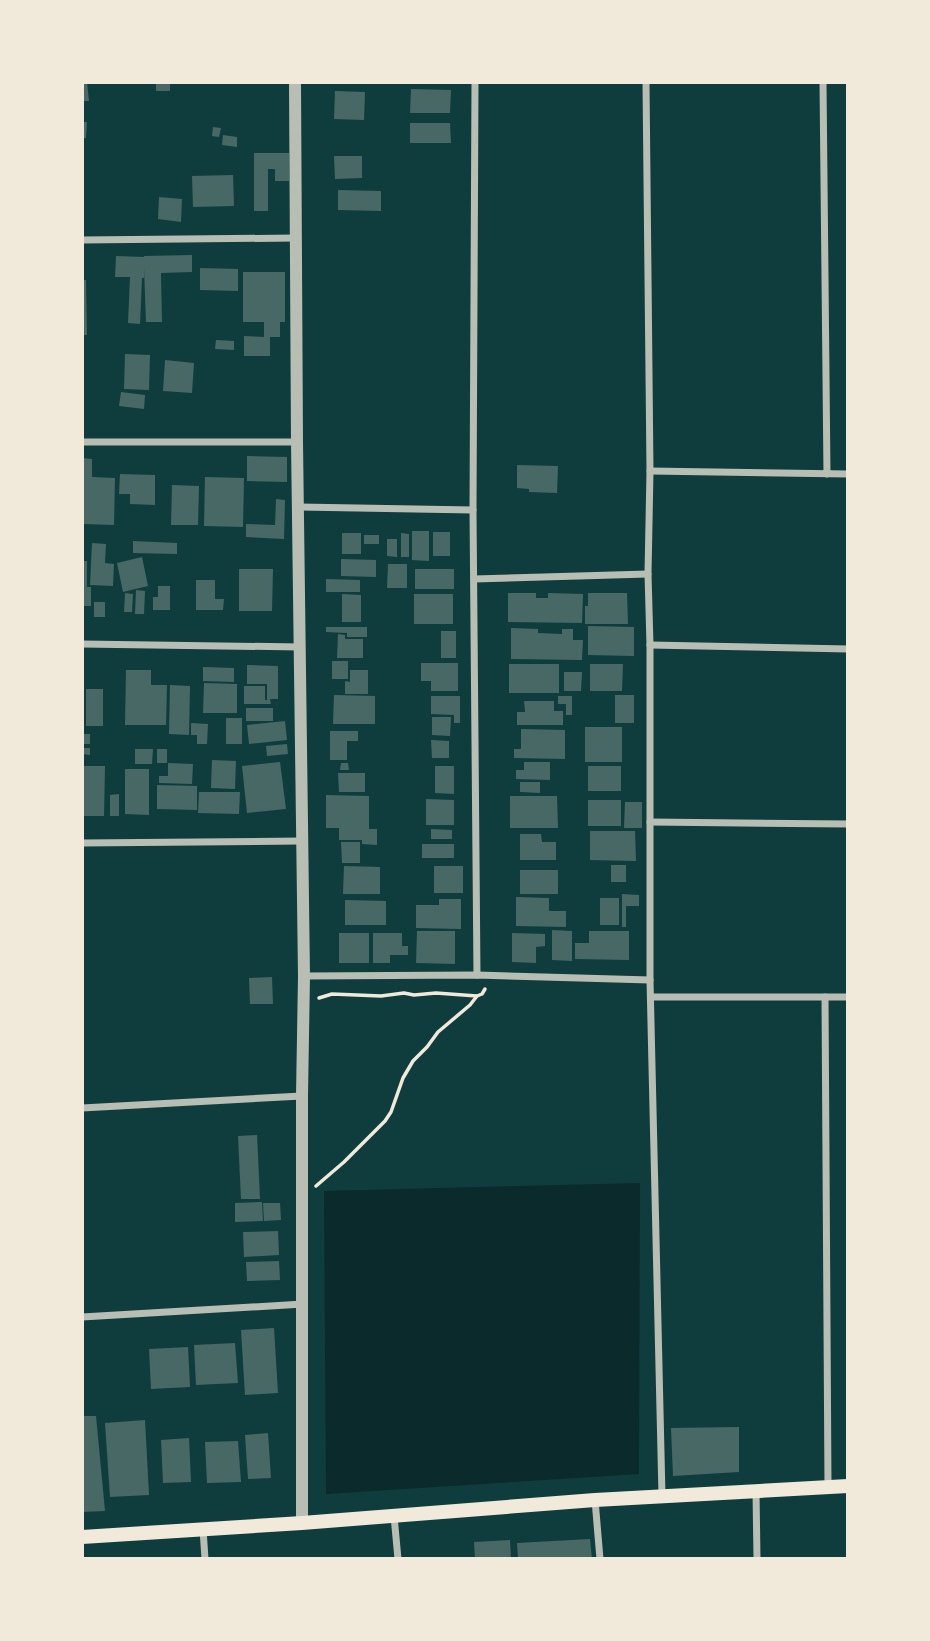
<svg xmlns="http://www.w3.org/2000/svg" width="930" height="1641" font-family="'Archivo Narrow',sans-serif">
<rect width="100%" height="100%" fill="#0f3d3e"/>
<polygon fill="#0a2a2b" points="640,1183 639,1474 326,1494 324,1191"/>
<g fill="#486865">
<polygon points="82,82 87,82 89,101 82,101"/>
<rect x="156" y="82" width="14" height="9"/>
<polygon points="411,89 451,90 450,113 410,113"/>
<polygon points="335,91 365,92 364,120 334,119"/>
<polygon points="82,122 87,122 86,138 82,138"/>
<polygon points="410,123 450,123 451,143 410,143"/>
<polygon points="213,127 221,128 219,137 212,136"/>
<polygon points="223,135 237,137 237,147 222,145"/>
<polygon points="254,153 289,153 289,181 275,181 275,169 268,169 268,211 254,211"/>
<polygon points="334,156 362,156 362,178 335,179"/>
<polygon points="233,175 234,206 193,207 192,176"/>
<polygon points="338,190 381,191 381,211 338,210"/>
<polygon points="159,197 182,199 181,222 158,219"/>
<polygon points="192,255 192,272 161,273 162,322 146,322 144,268 144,278 142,278 140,324 128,323 130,277 115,277 116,256 144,257 144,256"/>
<polygon points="200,268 238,269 238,291 200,290"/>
<polygon points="243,272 285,272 285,322 280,322 280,337 270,337 270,356 244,356 244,336 264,337 264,322 243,322"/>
<polygon points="82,280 86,280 87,335 82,335"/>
<polygon points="216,340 234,341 234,350 215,349"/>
<polygon points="125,354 150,355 149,390 124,389"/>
<polygon points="165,360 194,363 192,393 163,391"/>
<polygon points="121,392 145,395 144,409 119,406"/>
<polygon points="247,456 287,457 287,482 247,481"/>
<polygon points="82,458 92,459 92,477 115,478 114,525 82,524"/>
<polygon points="517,465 558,466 557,493 529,492 529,489 517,488"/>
<polygon points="120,474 155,475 155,505 130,504 130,494 119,494"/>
<polygon points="205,477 244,478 243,527 204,526"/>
<polygon points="172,485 199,486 198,525 171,525"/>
<polygon points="276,499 285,500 284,539 246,537 246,524 275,525"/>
<polygon points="412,531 429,531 429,561 412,560"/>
<rect x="433" y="532" width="17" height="24"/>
<rect x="342" y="533" width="19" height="21"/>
<polygon points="401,533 409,534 409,557 401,557"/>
<rect x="364" y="535" width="15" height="9"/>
<polygon points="387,539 397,539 397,557 387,556"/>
<polygon points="133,541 177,543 177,554 133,553"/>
<polygon points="92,543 106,544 105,563 114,564 113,586 90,585"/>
<polygon points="142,557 148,586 123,592 117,563"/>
<polygon points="341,559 376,560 376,577 341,576"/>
<polygon points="82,561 87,561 87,587 91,587 91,606 82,606"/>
<polygon points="388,564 407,564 407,588 387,588"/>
<polygon points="239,569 273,569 272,611 239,611"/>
<rect x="415" y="569" width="39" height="20"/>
<polygon points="326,579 360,580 360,592 326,592"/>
<polygon points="196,580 215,580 215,599 224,599 223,610 196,610"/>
<polygon points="158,586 170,586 170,610 153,610 153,597 158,597"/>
<polygon points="136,590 145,591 144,614 135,614"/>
<polygon points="125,593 133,594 132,612 124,612"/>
<polygon points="508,593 536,593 536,598 548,598 548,593 583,594 582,623 508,622"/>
<polygon points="588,593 627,593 628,624 585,624 585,606 588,606"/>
<polygon points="342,594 361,595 361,622 342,622"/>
<rect x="414" y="594" width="39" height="30"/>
<rect x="94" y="602" width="11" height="15"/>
<polygon points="588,626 634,627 634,656 588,655"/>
<polygon points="326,627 367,627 367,637 347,637 347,633 326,632"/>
<polygon points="511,628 538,629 538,633 562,634 562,629 573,629 573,640 583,640 582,660 511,659"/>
<rect x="441" y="631" width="15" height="27"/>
<polygon points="338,634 345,635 345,639 363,639 363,658 337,658"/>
<rect x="332" y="661" width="16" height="18"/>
<polygon points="421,663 458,663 458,691 431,691 431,681 421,681"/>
<rect x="509" y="664" width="50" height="29"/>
<polygon points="590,664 623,664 622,691 590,691"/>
<polygon points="247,665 278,666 278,699 270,699 271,704 244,704 244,686 265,686 265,700 267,700 267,684 247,684"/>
<polygon points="203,667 234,668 234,682 203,681"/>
<polygon points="126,670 151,670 151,685 167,685 166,725 125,725"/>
<polygon points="350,670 368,670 368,694 345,694 345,681 350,682"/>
<polygon points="564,672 582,672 581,691 564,691"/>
<polygon points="204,683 237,684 237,713 203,713"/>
<polygon points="170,685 190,686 189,735 169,734"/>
<rect x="86" y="689" width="17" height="37"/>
<polygon points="334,695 375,696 375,724 333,724"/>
<rect x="615" y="695" width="19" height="28"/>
<polygon points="431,696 460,696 460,723 454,723 454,715 431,714"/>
<polygon points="558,696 572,696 572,715 566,715 566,704 558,704"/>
<polygon points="524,701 554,701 554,711 563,711 563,725 517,725 517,712 525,712"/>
<rect x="246" y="708" width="27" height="13"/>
<polygon points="432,717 451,717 450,736 432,735"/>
<rect x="226" y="718" width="16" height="26"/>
<polygon points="285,721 287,740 249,744 247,725"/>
<polygon points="191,723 208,724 207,744 197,744 197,735 191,735"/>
<rect x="585" y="727" width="37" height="35"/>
<polygon points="521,729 565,730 565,759 514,758 514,749 521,749"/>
<polygon points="330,731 358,731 358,741 347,741 347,760 330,760"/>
<rect x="82" y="734" width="8" height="10"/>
<polygon points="431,740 449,741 449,758 432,758"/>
<polygon points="287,744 288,754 267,756 266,746"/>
<polygon points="82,748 90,748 90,755 82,754"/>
<polygon points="135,749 153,749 152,764 135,764"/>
<rect x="157" y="749" width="10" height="14"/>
<polygon points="212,760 236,761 235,789 211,788"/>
<polygon points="280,762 286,809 247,813 242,766"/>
<polygon points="524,762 550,762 550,780 516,779 516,770 524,770"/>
<polygon points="168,763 193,764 192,784 159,783 159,776 168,776"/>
<polygon points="341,763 348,763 349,770 340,770"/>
<polygon points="82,766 105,766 104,816 82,816"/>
<polygon points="435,766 454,766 454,794 435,793"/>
<rect x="588" y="766" width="33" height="25"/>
<polygon points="125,769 149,769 149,815 125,814"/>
<polygon points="338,773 365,773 365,792 339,792"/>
<polygon points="520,782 540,782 540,793 520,792"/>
<polygon points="157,785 197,786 197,810 157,809"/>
<polygon points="199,792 240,792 239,814 198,813"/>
<polygon points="119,794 119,816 110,816 110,795"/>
<polygon points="326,795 369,796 369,829 377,829 377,845 362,844 362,840 339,840 339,828 326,828"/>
<polygon points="510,796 557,796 558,828 510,828"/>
<polygon points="426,799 454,800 454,825 426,825"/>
<rect x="588" y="800" width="33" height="26"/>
<polygon points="625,802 642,802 642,828 624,828"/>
<polygon points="431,829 452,830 452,839 431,839"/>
<polygon points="590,831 635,831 636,861 590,860"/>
<polygon points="520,834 541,834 542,842 556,842 556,860 520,860"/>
<polygon points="341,842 360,842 360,863 342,863"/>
<rect x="422" y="844" width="32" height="14"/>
<rect x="611" y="865" width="15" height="17"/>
<polygon points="344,866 380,867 380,894 343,894"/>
<rect x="434" y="866" width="29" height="27"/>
<rect x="520" y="870" width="38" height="24"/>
<polygon points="622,894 639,895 639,906 626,906 626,927 622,927"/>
<polygon points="516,897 549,898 549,911 566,911 566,927 516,926"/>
<rect x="600" y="898" width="19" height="27"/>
<polygon points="439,899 461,899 461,929 416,928 416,905 439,905"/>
<polygon points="345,900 386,901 386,925 345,925"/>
<polygon points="552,930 572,931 572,961 552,960"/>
<polygon points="417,931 455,931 455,964 416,963"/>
<polygon points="589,931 629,931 629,960 575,959 575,943 589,943"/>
<rect x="339" y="933" width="30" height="30"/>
<polygon points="373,933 402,933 402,946 408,946 408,955 390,955 390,963 373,963"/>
<polygon points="512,933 545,934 545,946 536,947 536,963 512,962"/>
<polygon points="272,977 273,1004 250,1004 249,978"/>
<polygon points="257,1135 260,1199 241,1199 238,1136"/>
<polygon points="262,1202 263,1221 235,1222 235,1203"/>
<polygon points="263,1203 280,1203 281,1220 264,1221"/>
<polygon points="278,1231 279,1255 244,1257 243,1232"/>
<polygon points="279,1261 280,1280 247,1281 246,1262"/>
<polygon points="274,1328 278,1393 245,1395 241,1330"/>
<polygon points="235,1343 238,1383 196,1385 194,1345"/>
<polygon points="188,1347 190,1387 151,1389 149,1349"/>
<polygon points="82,1416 96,1416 105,1511 82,1512"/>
<polygon points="145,1420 149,1495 110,1497 105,1423"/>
<polygon points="739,1427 739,1472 673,1476 671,1428"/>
<polygon points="268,1433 271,1478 248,1479 245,1435"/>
<polygon points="189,1438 191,1482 163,1483 161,1440"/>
<polygon points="238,1441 241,1482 207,1483 205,1442"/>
<polygon points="590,1539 592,1559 518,1559 517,1543"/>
<polygon points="510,1540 511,1559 475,1559 474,1542"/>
</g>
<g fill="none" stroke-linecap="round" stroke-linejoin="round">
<g stroke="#f1e9da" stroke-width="3.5">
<polyline points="319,998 332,994 381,996 404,993 414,995 436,993 477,996 482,994 485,989"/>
<polyline points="316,1186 344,1162 385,1121 391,1112 403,1078 413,1061 427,1047 438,1032 470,1005 477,996"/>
</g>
<g stroke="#b8beb3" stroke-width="7">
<polyline points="475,82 473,510 477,975"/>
<polyline points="646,82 650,471 648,574 650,645 650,980 662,1496"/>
<polyline points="823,82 827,474"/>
<polyline points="82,240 296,238"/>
<polyline points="82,442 297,442"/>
<polyline points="650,471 848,474"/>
<polyline points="299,507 473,510"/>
<polyline points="474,579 648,574"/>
<polyline points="82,644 300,647"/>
<polyline points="650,645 848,649"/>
<polyline points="650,822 848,824"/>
<polyline points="82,843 302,841"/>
<polyline points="304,976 477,975 650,980"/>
<polyline points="651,997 848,997"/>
<polyline points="825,997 828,1487"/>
<polyline points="82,1108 302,1096"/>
<polyline points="82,1317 303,1304"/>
<polyline points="756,1491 757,1559"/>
<polyline points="595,1500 600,1559"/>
<polyline points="394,1516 398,1559"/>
<polyline points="203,1529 205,1559"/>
</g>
<polyline stroke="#b8beb3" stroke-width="12" points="295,82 297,442 304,976 302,1096 302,1523"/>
<polyline stroke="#f1e9da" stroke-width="14" points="82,1537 302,1523 595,1500 848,1486"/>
</g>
<rect width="930" height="1641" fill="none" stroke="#f1e9da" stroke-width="168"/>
</svg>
